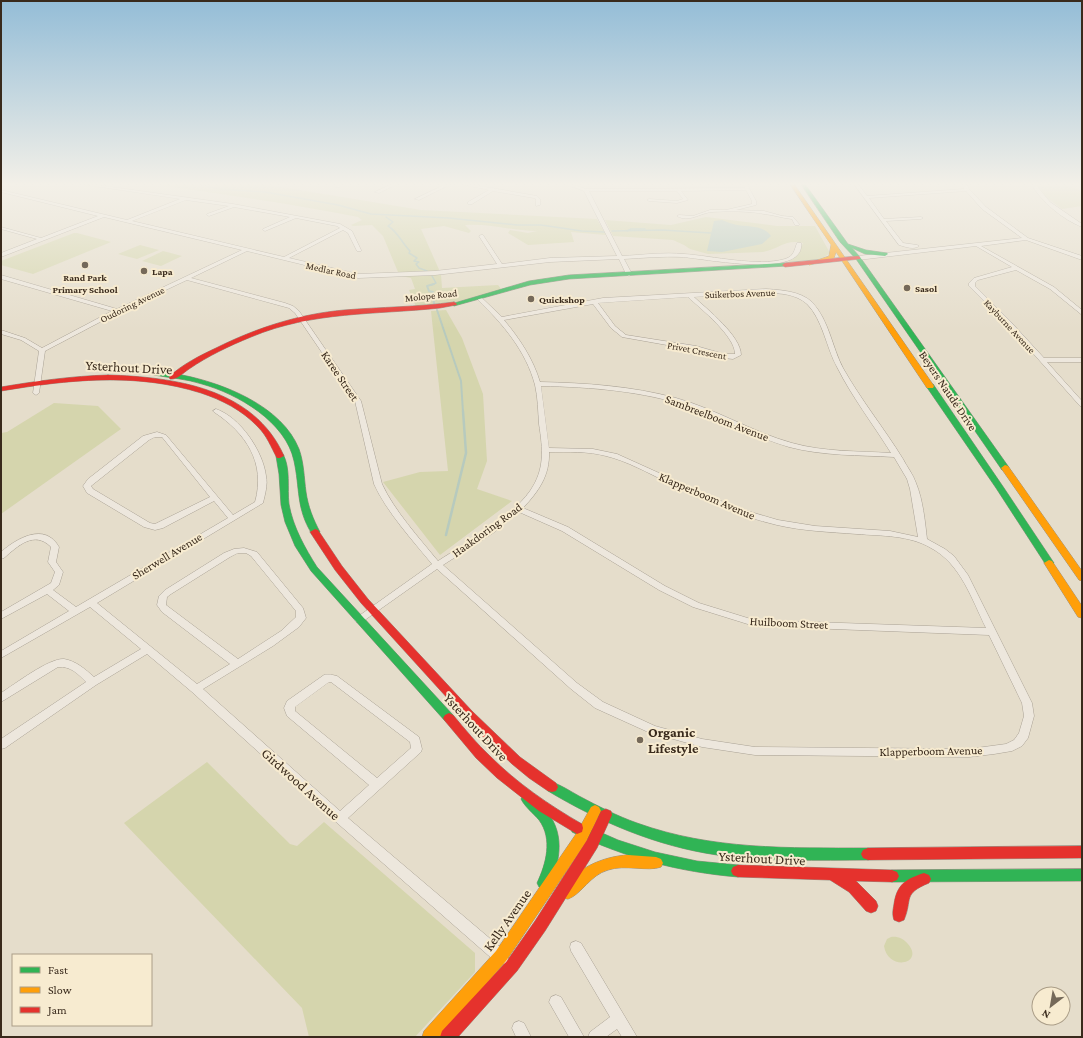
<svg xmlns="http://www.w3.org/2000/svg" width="1083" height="1038" font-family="'Crimson Pro',serif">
<rect width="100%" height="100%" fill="#e5ddcb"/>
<g fill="#d5d5ad">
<path d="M151 184H263L421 210 597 219 606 235 571 232 574 242 528 245 508 233 510 230 528 233 537 231C512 231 489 223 465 225L471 231 469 233 444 226 421 229 441 274 442 288 498 285 502 290 455 303 416 307 409 290 415 289 411 278 396 275 398 272 383 236 372 225 353 226 351 225 362 220 358 217C289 203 220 194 151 184Z"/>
<polygon points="1036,185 1068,186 1082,191 1082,206 1062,209 1042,194"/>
<path d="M706 217 777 226H815L830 253C819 263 801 261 787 262 798 258 799 252 803 243 784 239 780 249 763 252L708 254 690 249 684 245 673 240 613 236 605 220 671 225Z"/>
<polygon points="74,233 77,233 111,242 33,274 1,265 1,261"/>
<polygon points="140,245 159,250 137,259 118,254"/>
<polygon points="163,251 182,256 161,266 142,261"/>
<polygon points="446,310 462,338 483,394 487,461 477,489 512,501 440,555 383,482 420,472 448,471 431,311"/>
<polygon points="54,403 98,406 121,429 1,514 1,433 7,432"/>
<polygon points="207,762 290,844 297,846 324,822 475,953 475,972 415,1037 309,1037 302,1008 124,823"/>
<path d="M891 937C897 936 903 938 908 944 925 964 888 972 884 946L887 939Z"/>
</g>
<path fill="#b7cabe" d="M722 220C727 222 732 224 737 225 748 227 764 225 771 236L762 244 722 252 707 251 714 221Z"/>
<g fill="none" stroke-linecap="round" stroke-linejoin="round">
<g stroke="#b7cabe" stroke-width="1.5">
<polyline points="198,184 220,189 265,192 338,205 371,214 448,218 517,225 541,225 582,231 605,232"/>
<path d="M386 217 393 222 388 226C398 232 402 243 410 251L409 253 417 258 414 261 419 262 416 264 419 268 427 271"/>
<polyline points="612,231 662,230 711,233"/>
<polyline points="627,231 631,229 645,229"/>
<polyline points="431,285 436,283 432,276"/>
</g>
<g stroke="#b7cabe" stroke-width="2">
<polyline points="434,284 427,286 429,291 433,292 434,304"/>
<polyline points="437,310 461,381 463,412"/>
</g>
<polyline stroke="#b7cabe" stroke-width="2.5" points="446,535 466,453 463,411"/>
<g stroke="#aaa295" stroke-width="1">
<g id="street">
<polygon points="1,184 7,184 1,186"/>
<path d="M81 184H90L233 204 340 224 352 231 361 250V251H357L348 233 343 230 289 258 358 274 435 271 497 264 479 236 481 235H483L502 264 550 258 617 256 584 191 565 184H570L586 189 745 188 743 184H747L756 201V205L736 210 764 211 782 216 793 217 799 224V225H795L792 219C782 218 774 215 764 214 752 211 725 211 712 212 700 213 689 223 677 216L679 215 693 216 710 210H726L752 204V201L746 190 681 191 688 200 677 203 649 201 647 200 649 199 677 201 683 199 677 191H589L622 256C642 255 664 252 684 254 713 256 757 267 785 259 794 256 794 251 797 243H801C806 280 702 258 682 257 663 256 643 258 624 259L632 274 629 276 626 274 619 259 550 262 435 275 358 278 247 251 191 278 285 303 293 306 299 311 361 401 382 484C394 510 419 538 438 561 467 542 510 519 530 491 545 469 543 450 539 424 538 411 538 398 535 385 526 351 503 324 478 300V298H482L502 317 603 298 766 289C781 290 800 291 812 302 829 320 832 347 843 368 861 400 884 428 903 459 907 467 913 474 916 483 923 500 925 521 927 539L945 549 954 556 968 575 1032 703 1034 716 1028 738 1022 746 1012 751 994 754 969 757 755 755 702 747 648 732 595 708 571 689 437 569 362 622H356L354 620 356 618 432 564C413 541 386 511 374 484L355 401 295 313 289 308 187 280 119 312 45 351 39 393 36 395 33 393 39 351 21 340 1 334V330L25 338 42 348 112 311 1 279V275L117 309 242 250 104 217 1 257V253L37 239 1 229V227L41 238 98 216 1 192V190L127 220 180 199ZM186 200 229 206 207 214V215L209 216 234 207 290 217 263 229V230L265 231 296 218 337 226 340 228 284 257 132 221ZM766 293C780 293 796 294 807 304 823 320 826 347 837 367 852 397 873 424 891 453 858 451 824 452 792 443 752 432 716 409 676 398 631 386 586 383 540 382 533 359 520 339 504 320L593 304 611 328 622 337 695 350 724 358 733 359 741 355C741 336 707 309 694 297ZM688 297C701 309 735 336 735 354H724L696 346 626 335 615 326 598 303ZM541 386C592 387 642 391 691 407 724 419 755 437 789 447 823 456 859 455 894 457L907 479 910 489 918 537 890 531 815 526 778 520 744 510 721 501 617 454 593 449 549 448ZM549 452C568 452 588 451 606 456 627 461 648 473 667 482 703 499 738 516 777 525 803 531 830 532 857 534 882 536 909 535 931 548 961 564 972 600 986 628L754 620 699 603 665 586 568 527 523 508C538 492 550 476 549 452ZM519 512 562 531 659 590 693 607 754 626 989 635 1022 703 1024 716 1019 733 1014 740 1006 744 969 749 755 747 702 739 655 726 603 702 577 683 443 565 493 533Z"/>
<polygon points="338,184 343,184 339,187 335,187 335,185"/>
<polygon points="392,184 397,184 379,193 375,192"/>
<polygon points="446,184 451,184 419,200 415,199"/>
<polygon points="461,184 469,184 537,196 540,199 540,205 536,206 536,199 534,198 493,191 472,204 468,204 468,202 489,190"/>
<path d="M854 184H858L867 196 964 189 962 184H966L969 189 986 207 1028 238 1082 256V260L1026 240 981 246 1054 287 1082 310V315L1050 289 1016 270 978 280 975 283V286L1010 321 1044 358H1082V362H1047L1082 401V407L1080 406 1006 323 969 286V283L974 278 1012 267 976 246 858 260 855 258 858 256 1022 238 982 209 966 191 869 198 884 219 921 217 923 218 921 219 886 221 903 243 917 245 919 246C914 250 906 247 899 245Z"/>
<path d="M1031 184H1035L1050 202 1082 224V227C1062 219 1042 202 1031 184Z"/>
<path d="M216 409C240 417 263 451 266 476 268 485 265 494 263 503L97 603 197 684 230 664 162 612 157 605 159 596 165 590 224 553 234 549 244 548 257 552 303 608 306 618 299 627 273 646 203 689 340 811 369 785 287 716 284 708 287 701 324 675C328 674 333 675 337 676L419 737 422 749 421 752 348 818 507 953 508 958 507 963 502 964 497 963 336 822 192 692 147 654 96 685 5 748 1 749V739L86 682C78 674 71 666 58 667L1 702V693C15 684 49 658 64 659 76 661 85 669 94 677L141 649 90 607 1 658V651L69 611 47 594 1 619V612L51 583 55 572 48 562 51 547C34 530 18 546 4 558L1 559V552C17 538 45 522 59 547L56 562 63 572 59 585 53 590 76 607 228 518 214 501 163 528 155 530 144 527 87 493 83 486 88 479 143 436 157 432 166 435 233 515 255 502C266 463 246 433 214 412L213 411ZM155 437H162L210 497 155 524 150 523 93 489 91 486 149 440ZM238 553H246L251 556 296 611V617L281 631 238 659 166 605 167 597 171 594 230 557ZM329 682H331L410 742 411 748 377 778 295 711V707Z"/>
<polygon points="576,941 581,943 637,1037 622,1037 617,1029 606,1037 588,1037 590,1032 610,1017 571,951 570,947 571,943"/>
<polygon points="556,995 561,997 584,1037 569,1037 549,1002 551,997"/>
<polygon points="519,1021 524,1023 531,1037 516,1037 512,1028 514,1023"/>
</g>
</g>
<g stroke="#999185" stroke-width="1">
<g id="fast">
<polygon points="801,184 805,184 848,244 866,250 887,253 888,254 885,256 865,254 852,248 860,257 1008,466 1009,468 1008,470 1002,470 856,259 840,242"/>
<polygon points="785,263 788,265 787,266 569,279 530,285 454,306 451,304 529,281 569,275"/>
<path d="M154 371C163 370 173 373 182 375 223 383 282 406 299 449 304 463 304 477 306 492 308 506 313 519 320 532L318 534H312C296 509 300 488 294 461 286 422 238 394 202 384 187 379 170 378 154 375Z"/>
<polygon points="927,384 933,384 1004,488 1054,563 1052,565 1046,565 996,488 926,386"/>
<path d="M277 454H283C291 469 287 488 289 504 293 527 305 548 317 567L453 715 455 718 453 721 449 723 445 721 311 571 295 546 285 522 281 505 279 474 276 456Z"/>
<path d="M552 782C561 785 570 791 579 796 598 806 617 816 637 823 712 850 789 848 868 848L873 850 875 854 873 858 868 860C818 860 767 862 717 855 656 846 600 822 548 791L546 787 548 783Z"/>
<path d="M527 794C534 796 538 802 543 807 566 831 561 860 549 887L544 889 539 887 537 883C546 864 553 839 539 820 533 813 525 807 521 799L523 795Z"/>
<path d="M577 822 618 840 655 852 697 861 738 865 743 867 745 871 743 875 738 877C679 872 625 858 572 832L571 828 572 824Z"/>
<polygon points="1082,869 1082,881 892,882 887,880 885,876 887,872 892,870"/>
</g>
</g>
<g stroke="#999185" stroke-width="1">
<g id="slow">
<polygon points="790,184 794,184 934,386 933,388 927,388 836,252 834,258 809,265 809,263 829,256 831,245"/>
<polygon points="1005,465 1008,466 1082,571 1082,581 1079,580 1001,468"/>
<polygon points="1049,560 1052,561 1082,606 1082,618 1078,617 1044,563"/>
<polygon points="595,805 599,807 601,811 586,842 506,961 440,1037 422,1037 424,1031 496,951 576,834 591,807"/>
<path d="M628 855 656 857 661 859 663 863 661 867C648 872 625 864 608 870 590 875 582 894 568 899L563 898 561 893C572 869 604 856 628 855Z"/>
</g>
</g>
<g stroke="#999185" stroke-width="1">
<g id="jam">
<polygon points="858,256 860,257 860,259 785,267 782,265 785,263"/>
<path d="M454 302 457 304 456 305 440 308C375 315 313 311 251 337 229 346 208 356 189 369 183 373 177 380 170 379L169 377C181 365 201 355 216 348 256 328 299 314 344 310 381 307 417 307 454 302Z"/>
<path d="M108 375C174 377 254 388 284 456L280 458H277C271 447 267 436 258 427 242 410 222 400 201 393 135 372 67 380 1 391V387C37 381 72 376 108 375Z"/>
<polygon points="315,529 318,530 342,566 368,599 472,711 520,757 556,783 558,787 556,791 552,792 548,791 529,778 512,764 479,733 361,603 335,570 310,532"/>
<path d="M449 713 453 715C465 729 477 744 490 756 517 783 549 805 582 824L583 828 582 832 577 834 539 811 497 778 476 758 445 721 443 718 445 715Z"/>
<polygon points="606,809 611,811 612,815 597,848 545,931 517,971 458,1037 440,1037 442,1031 507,961 535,921 587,840 601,811"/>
<polygon points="1082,846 1082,858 868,860 863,858 861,854 863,850 868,848"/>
<polygon points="738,865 892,870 897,872 899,876 897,880 892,882 856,881 876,901 878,906 876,911 871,913 866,911 849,892 830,880 738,877 733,875 731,871 733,867"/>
<path d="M924 873 929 875 931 879 929 883C902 894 913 899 904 920L899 922 894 920C892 914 893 910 894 904 897 884 906 879 924 873Z"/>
</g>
</g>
<use href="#street" fill="#ede7dd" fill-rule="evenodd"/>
<use href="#fast" fill="#30b455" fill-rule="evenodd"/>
<use href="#slow" fill="#ff9f0a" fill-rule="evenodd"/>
<use href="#jam" fill="#e5322d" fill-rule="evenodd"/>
</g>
<linearGradient id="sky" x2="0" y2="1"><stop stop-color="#94bdd7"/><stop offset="0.56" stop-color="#f3f0e8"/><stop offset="1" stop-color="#f3f0e8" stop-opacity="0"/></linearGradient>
<rect width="1083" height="329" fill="url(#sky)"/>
<g fill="#756959" stroke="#f7ebd0" stroke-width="1.5">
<circle cx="85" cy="265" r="4"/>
<circle cx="144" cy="271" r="4"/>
<circle cx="907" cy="288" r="4"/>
<circle cx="531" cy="299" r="4"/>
<circle cx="640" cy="740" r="4"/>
</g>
<g text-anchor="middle" stroke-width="4" stroke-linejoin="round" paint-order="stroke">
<g font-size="10" fill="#392a1c" stroke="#f7ebd0">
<text transform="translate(331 270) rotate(12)" y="4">Medlar Road</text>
<text transform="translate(740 293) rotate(-2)" y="4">Suikerbos Avenue</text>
<text transform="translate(431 295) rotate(-6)" y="4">Molope Road</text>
<text transform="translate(132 304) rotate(-26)" y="4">Oudoring Avenue</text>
<text transform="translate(1010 326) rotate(47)" y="4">Kayburne Avenue</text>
<text transform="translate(697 350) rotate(11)" y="4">Privet Crescent</text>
</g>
<g font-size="10" font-weight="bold" fill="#392a1c" stroke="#f7ebd0" text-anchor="start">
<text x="152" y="275">Lapa</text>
<text x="85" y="281" text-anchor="middle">Rand Park<tspan x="85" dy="12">Primary School</tspan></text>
<text x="915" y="292">Sasol</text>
<text x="539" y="303">Quickshop</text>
</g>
<g font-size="12" fill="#392a1c" stroke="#f7ebd0">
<text transform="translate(340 376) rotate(56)" y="4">Karee Street</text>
<text transform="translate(948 391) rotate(56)" y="4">Beyers Naudé Drive</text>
<text transform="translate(717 418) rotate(21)" y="4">Sambreelboom Avenue</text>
<text transform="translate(707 496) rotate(23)" y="4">Klapperboom Avenue</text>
<text transform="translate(487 530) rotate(-36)" y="4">Haakdoring Road</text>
<text transform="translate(167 556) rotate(-31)" y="4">Sherwell Avenue</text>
<text transform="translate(789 623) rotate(3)" y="4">Huilboom Street</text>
<text transform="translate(931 751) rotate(-1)" y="4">Klapperboom Avenue</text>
</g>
<g font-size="14" fill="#392a1c" stroke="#f7ebd0">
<text transform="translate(129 367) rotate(3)" y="5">Ysterhout Drive</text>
<text transform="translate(476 727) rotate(47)" y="5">Ysterhout Drive</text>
<text transform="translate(301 784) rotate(42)" y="5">Girdwood Avenue</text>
<text transform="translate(762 858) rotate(3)" y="5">Ysterhout Drive</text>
<text transform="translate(507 920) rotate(-55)" y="5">Kelly Avenue</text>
</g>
<g font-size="14" font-weight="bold" fill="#392a1c" stroke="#f7ebd0" text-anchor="start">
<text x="648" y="737">Organic<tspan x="648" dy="16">Lifestyle</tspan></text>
</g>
</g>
<rect width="1083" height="1038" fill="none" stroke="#392a1c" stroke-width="4"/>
<rect x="12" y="954" width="140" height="72" fill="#f7ebd0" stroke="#ab9e88"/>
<rect x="20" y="967" width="20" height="6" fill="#30b455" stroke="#ab9e88"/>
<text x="48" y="974" font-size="12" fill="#392a1c">Fast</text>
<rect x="20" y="987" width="20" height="6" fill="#ff9f0a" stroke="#ab9e88"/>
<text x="48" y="994" font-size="12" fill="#392a1c">Slow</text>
<rect x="20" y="1007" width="20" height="6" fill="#e5322d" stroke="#ab9e88"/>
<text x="48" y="1014" font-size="12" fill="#392a1c">Jam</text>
<g transform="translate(1051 1006) rotate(211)"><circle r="19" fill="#f7ebd0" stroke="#ab9e88"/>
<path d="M0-3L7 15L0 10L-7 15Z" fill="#756959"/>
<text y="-6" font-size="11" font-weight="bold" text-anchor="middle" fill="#392a1c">N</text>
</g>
</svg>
